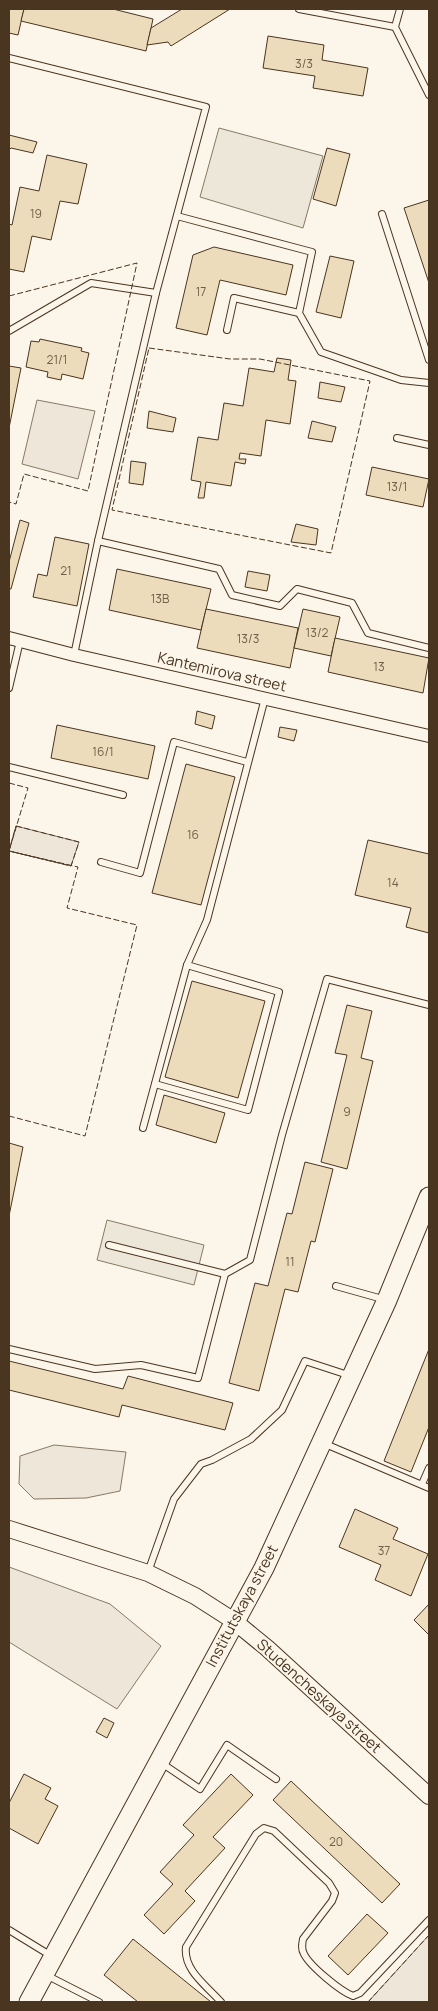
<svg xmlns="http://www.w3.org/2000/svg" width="438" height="2011" font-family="Manrope,sans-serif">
<rect width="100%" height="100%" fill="#fbf6e9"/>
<g fill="#ede6d9" stroke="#887966">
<polygon points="37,400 95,411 78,479 22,464"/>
<polygon points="16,826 79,842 71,866 9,851"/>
<polygon points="54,1445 126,1452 120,1491 86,1498 34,1499 19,1484 20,1456"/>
<polygon points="9,1567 110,1604 161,1646 117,1709 9,1642"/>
<polygon points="429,1935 429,2002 368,2002"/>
</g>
<g fill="#ede7d9" stroke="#887966">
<polygon points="219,128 323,156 303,228 200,197"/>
<polygon points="107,1220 204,1245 194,1285 97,1260"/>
</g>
<g fill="#ecdcbc" stroke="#4a3520">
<polygon points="9,9 24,9 18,35 9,33"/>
<polygon points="24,9 113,9 153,19 146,51 21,21"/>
<polygon points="182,9 230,9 171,46 168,42 147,45 151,28"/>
<polygon points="268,36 324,45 322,60 368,68 363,96 313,88 315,76 263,68"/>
<polygon points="9,135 37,142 33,153 11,148 9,150"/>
<polygon points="327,148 350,154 336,206 313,199"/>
<polygon points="47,155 87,164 78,204 60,201 51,240 32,236 24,272 9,269 9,224 12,225 20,187 39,191"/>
<polygon points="429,200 429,283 404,208"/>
<polygon points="214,247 293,265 286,295 220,280 207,335 176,328 193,255"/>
<polygon points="330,256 354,261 341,318 316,312"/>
<polygon points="40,339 82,348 81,351 89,353 83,379 62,374 61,380 47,377 48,372 26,367 31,341 39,342"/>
<polygon points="277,358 291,360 288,380 296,381 290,424 266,420 261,456 240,453 239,459 246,459 245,464 235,462 231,486 206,482 204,498 198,498 201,482 191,480 198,437 218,440 224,403 243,406 249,368 274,372"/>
<polygon points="9,366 21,368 9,428"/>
<polygon points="320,382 345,387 341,402 318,398"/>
<polygon points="149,411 176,418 173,432 147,428"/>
<polygon points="312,421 336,427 332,442 308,438"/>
<polygon points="131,461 146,463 143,485 129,483"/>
<polygon points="372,467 429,479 423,507 366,495"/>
<polygon points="20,520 29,523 11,589 9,589 9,562"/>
<polygon points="296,524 318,529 316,545 291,542"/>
<polygon points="55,537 89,544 77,606 33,597 38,574 47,576"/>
<polygon points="117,569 211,589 201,630 109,610"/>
<polygon points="248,571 270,575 267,591 245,587"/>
<polygon points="206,609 298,628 290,668 197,648"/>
<polygon points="303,609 340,617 331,656 294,648"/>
<polygon points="335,638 429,658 423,693 328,672"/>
<polygon points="197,711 215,716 212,729 195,724"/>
<polygon points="57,725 155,746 148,779 51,758"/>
<polygon points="280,727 297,730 294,741 278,737"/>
<polygon points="186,764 235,777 201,905 152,893"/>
<polygon points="368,840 429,854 429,933 406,927 411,908 355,895"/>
<polygon points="192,981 265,1001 238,1098 165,1077"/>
<polygon points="347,1005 372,1011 361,1058 373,1061 347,1169 321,1162 347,1055 335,1053"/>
<polygon points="164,1095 225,1113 216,1143 156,1125"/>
<polygon points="9,1143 23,1147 9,1216"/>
<polygon points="305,1162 333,1169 315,1242 311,1241 298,1292 285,1289 259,1391 229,1383 255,1283 268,1286 287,1213 292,1214"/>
<polygon points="429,1349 429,1427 411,1472 384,1461"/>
<polygon points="9,1361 123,1389 128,1376 233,1403 225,1430 122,1405 119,1417 9,1390"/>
<polygon points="355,1509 398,1528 393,1539 428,1554 411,1596 375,1580 381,1565 339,1547"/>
<polygon points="429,1604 429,1635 414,1620"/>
<polygon points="104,1718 114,1723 107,1738 96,1732"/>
<polygon points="24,1774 51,1788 45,1799 58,1806 38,1844 9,1828 9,1803"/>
<polygon points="231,1774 253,1795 213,1837 225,1848 185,1891 195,1901 164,1934 144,1915 173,1884 160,1872 194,1835 183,1825"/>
<polygon points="291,1781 400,1884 382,1903 273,1800"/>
<polygon points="367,1914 388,1933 348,1975 328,1956"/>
<polygon points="133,1939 211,2002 138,2002 104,1975"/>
</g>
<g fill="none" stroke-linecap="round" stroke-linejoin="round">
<g stroke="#4a3520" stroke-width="8">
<g id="service">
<polyline points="299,9 395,27"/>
<polyline points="400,9 395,27 429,95"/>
<polyline points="9,58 206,107 156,293 98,541 74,655"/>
<polyline points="382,214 429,360"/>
<polyline points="177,216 312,252 299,313 321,352 401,380 429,383"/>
<polyline points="227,330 234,298 299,313"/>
<polyline points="9,331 91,283 156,293"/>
<polyline points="397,438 429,445"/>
<polyline points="98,541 219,569 232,595 280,606 297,589 352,603 368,633 429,648"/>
<polyline points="9,688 20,641"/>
<polyline points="9,767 123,795"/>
<polyline points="101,862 140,873 174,742 247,762"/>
<polyline points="155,1084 248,1110 279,992 187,965"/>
<polyline points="143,1128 187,965 207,920 265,698"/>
<polyline points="109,1245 225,1274 250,1260 282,1135 327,979 429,1005"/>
<polyline points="336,1286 386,1300"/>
<polyline points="9,1349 95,1369 141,1365 198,1378 225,1274"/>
<polyline points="323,1443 429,1488"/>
<polyline points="422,1484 429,1468"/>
<polyline points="148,1572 174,1499 201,1464 212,1460 251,1439 282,1410 305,1361 351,1376"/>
<polyline points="160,1762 200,1789 227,1745 276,1779"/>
<polyline points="9,1930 53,1957"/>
<polyline points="46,1975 99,2002"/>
<path d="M221 2002C207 1986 183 1970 186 1947L256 1834 264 1828 274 1831 329 1883 335 1893 332 1901 303 1939C302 1944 301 1949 304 1954 310 1966 340 1991 353 1996L360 1993 429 1920"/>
</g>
</g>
<g stroke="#4a3520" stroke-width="14">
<polyline id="minor" points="9,638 74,655 429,736"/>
</g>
<g stroke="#4a3520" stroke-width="18">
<polyline id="tertiary" points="9,1529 148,1573 195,1596 234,1621 267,1648 429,1796"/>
</g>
<g stroke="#4a3520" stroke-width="21">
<polyline id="secondary" points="29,2002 264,1568 387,1300 429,1197"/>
</g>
<use href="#service" stroke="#fbf6e9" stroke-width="6"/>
<use href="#minor" stroke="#fbf6e9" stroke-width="12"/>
<use href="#tertiary" stroke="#fbf6e9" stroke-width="16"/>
<use href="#secondary" stroke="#fbf6e9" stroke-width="19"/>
<g stroke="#4a3520" stroke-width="1" stroke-dasharray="6 2.5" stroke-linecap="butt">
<polyline points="9,296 137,263 88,491 24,474 16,504 9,502"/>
<polygon points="149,348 230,359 260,359 370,381 331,553 112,510"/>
<polyline points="9,783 28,788 9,851 78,867 67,908 137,925 85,1136 9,1116"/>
<polygon points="16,826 79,842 71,866 9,851"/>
<polyline points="368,2002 429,1935"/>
</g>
</g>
<g text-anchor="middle" stroke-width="4" stroke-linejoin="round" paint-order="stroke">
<g font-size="12" fill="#725f47">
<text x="304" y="68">3/3</text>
<text x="36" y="218">19</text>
<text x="201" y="296">17</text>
<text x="57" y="364">21/1</text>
<text x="397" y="491">13/1</text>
<text x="66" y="575">21</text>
<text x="160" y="603">13В</text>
<text x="317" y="637">13/2</text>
<text x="248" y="643">13/3</text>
<text x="379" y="671">13</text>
<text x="103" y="756">16/1</text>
<text x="193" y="839">16</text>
<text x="393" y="887">14</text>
<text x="347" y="1116">9</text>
<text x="290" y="1266">11</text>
<text x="384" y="1555">37</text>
<text x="336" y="1846">20</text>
</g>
<g font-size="15" fill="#4a3520" stroke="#fbf6e9">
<text transform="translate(222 672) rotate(13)" y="5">Kantemirova street</text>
<text transform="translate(242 1606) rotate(-62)" y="5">Institutskaya street</text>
<text transform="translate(319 1696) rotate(42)" y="5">Studencheskaya street</text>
</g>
</g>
<rect width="438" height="2011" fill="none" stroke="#4a3520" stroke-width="20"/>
</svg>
